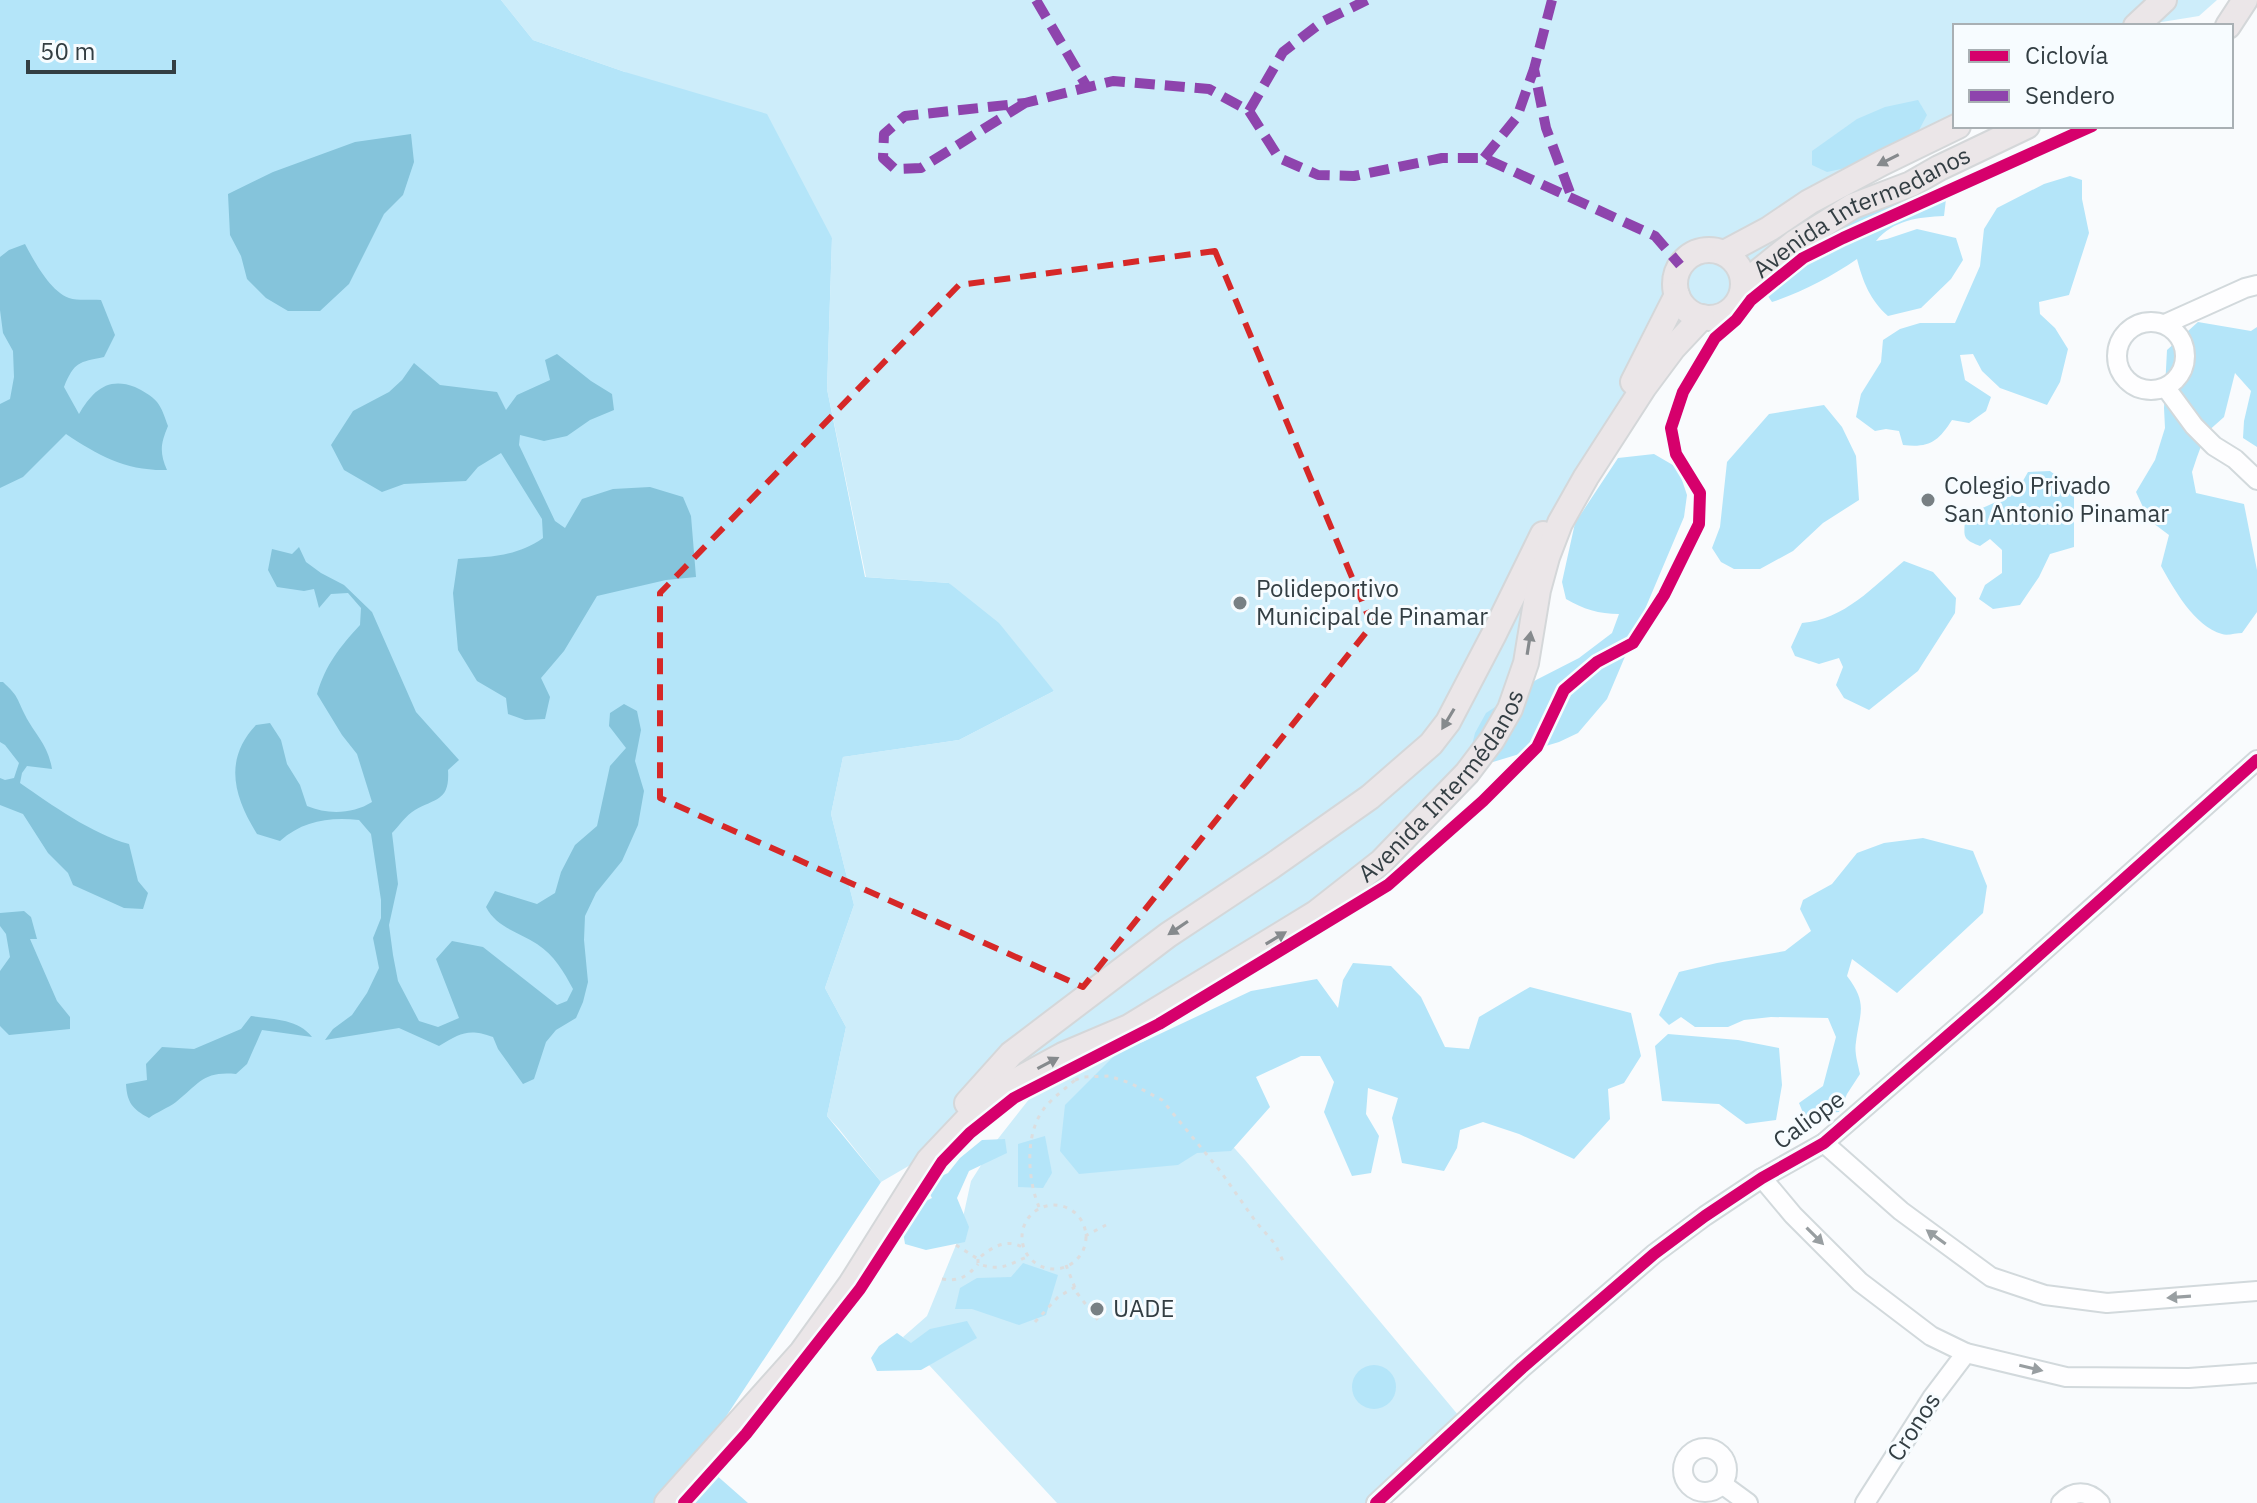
<svg xmlns="http://www.w3.org/2000/svg" width="2257" height="1503" font-family="'IBM Plex Sans',sans-serif">
<rect width="100%" height="100%" fill="#f9fbfd"/>
<path fill="#cdedfa" d="M501 0H2217L2199 16 2137 26H1955V126L1809 202 1742 275C1742 304 1734 318 1702 317L1562 505 1510 709 1381 862 1072 1063 1136 1040 1155 1048 1194 1103 1245 1160 1464 1422 1375 1503H1057L903 1337 927 1316 958 1240 971 1181 997 1140 1030 1098 1065 1066 973 1095 924 1157 881 1182 839 1129 827 1116 846 1027 825 988 854 905 831 814 843 757 959 740 1054 691 949 583 866 577 827 389 832 238 625 72 533 40Z"/>
<g fill="#b4e5f9">
<polygon points="0,0 501,0 533,40 625,72 767,114 832,238 827,389 865,577 949,583 999,623 1054,691 959,740 843,757 831,814 854,905 825,988 846,1027 827,1116 881,1182 698,1459 748,1503 0,1503"/>
<polygon points="1918,100 1927,115 1919,130 1894,146 1855,166 1827,172 1812,165 1812,151 1857,119 1885,107"/>
<path d="M2070 176 2082 180V199L2089 233 2069 295 2039 302 2040 314 2055 328 2068 349 2060 382 2047 405 2000 388 1982 371 1973 354 1960 355 1965 380 1991 397 1986 411 1969 423 1952 420C1938 442 1929 448 1903 445L1899 431 1886 429 1875 431 1856 417 1861 394 1881 362 1883 340 1900 329 1920 323H1955L1980 266 1984 229 1997 208 2044 184Z"/>
<path d="M1929 193 1946 199 1944 216C1919 217 1893 220 1876 241L1887 239 1917 229 1956 238 1963 260 1951 279 1921 308 1888 316C1870 300 1863 282 1857 259 1831 277 1802 292 1772 302L1763 289C1785 267 1807 251 1833 235 1840 230 1844 222 1851 218 1875 204 1902 198 1929 193Z"/>
<path d="M2198 322 2251 331 2257 327V447L2243 438 2244 421 2251 391 2235 373 2224 417 2206 433 2197 457 2192 472 2196 493 2244 504 2257 570V612L2242 633C2236 633 2227 636 2222 634 2194 626 2174 589 2161 566L2169 535 2149 520 2136 492 2155 460 2165 428 2164 408 2167 350Z"/>
<polygon points="1824,405 1842,427 1856,456 1859,500 1823,523 1793,551 1760,569 1734,569 1721,562 1712,548 1720,527 1727,462 1769,414"/>
<path d="M1654 454 1678 468 1687 495 1684 517 1607 699 1578 733 1559 742 1493 762 1481 761 1472 745 1475 733 1486 713 1536 680 1579 658 1612 633 1619 614C1599 614 1583 609 1566 599L1562 582 1575 523 1618 458Z"/>
<path d="M2050 471 2074 489V547L2050 554 2039 577 2020 605 1993 609 1979 599 1985 585 2002 573V550L1990 539 1980 546C1962 539 1964 537 1965 519L1978 510 2016 493 2028 472Z"/>
<path d="M1904 561 1933 572 1956 598 1955 613 1918 671 1869 710 1844 698 1836 685 1843 667 1839 658 1819 664 1795 656 1791 647 1802 623C1844 620 1874 586 1904 561Z"/>
<path d="M1923 838 1973 851 1987 886 1983 913 1897 993 1852 959 1847 976C1868 1004 1860 1011 1856 1042 1854 1052 1858 1064 1860 1074L1847 1094 1839 1112 1804 1115 1799 1103 1823 1086 1836 1037 1828 1018 1771 1017 1744 1020 1728 1027H1695L1681 1017 1669 1025 1659 1015 1679 972 1717 963 1785 951 1811 931 1800 909 1803 900 1832 884 1857 853 1884 843Z"/>
<polygon points="1353,963 1391,966 1421,997 1445,1047 1469,1049 1479,1017 1530,987 1631,1013 1641,1056 1624,1083 1608,1089 1610,1119 1574,1159 1519,1134 1483,1122 1460,1130 1457,1148 1444,1171 1402,1163 1392,1118 1398,1098 1368,1088 1366,1114 1379,1136 1371,1173 1352,1176 1324,1112 1334,1082 1320,1056 1301,1056 1256,1077 1270,1107 1231,1151 1197,1153 1178,1165 1079,1174 1060,1151 1065,1105 1115,1055 1251,991 1317,979 1338,1008 1343,980"/>
<polygon points="1668,1034 1738,1040 1779,1048 1782,1085 1776,1120 1746,1124 1719,1104 1662,1101 1655,1046"/>
<polygon points="1045,1136 1052,1173 1043,1188 1018,1187 1018,1144"/>
<polygon points="1005,1139 1007,1153 969,1171 957,1198 969,1227 965,1242 926,1250 905,1244 900,1213 932,1198 924,1184 948,1173 960,1158 982,1140"/>
<polygon points="1023,1263 1058,1275 1046,1315 1019,1325 972,1309 955,1309 960,1288 977,1278 1011,1277"/>
<polygon points="967,1321 977,1338 921,1370 877,1371 871,1358 879,1346 897,1333 911,1343 930,1329"/>
<circle cx="1374" cy="1387" r="22"/>
</g>
<g fill="#85c4db">
<polygon points="411,134 414,162 403,195 384,214 349,284 320,311 288,311 266,298 247,279 241,256 230,235 228,194 273,172 355,142"/>
<path d="M25 244C34 261 50 291 69 298 78 301 91 299 101 300L115 335 104 357C79 362 74 362 64 387L79 414C92 392 107 376 135 387 143 391 151 395 157 402 162 408 165 418 168 426 161 443 159 452 167 470 126 471 99 456 66 434L23 477 0 488V404L10 399 14 377 13 351 3 333 0 310V257L9 250Z"/>
<path d="M557 354 591 381 612 394 614 410 590 420 567 436 544 441 520 435 519 445 555 521 565 528 582 499 613 489 650 487 683 497 691 516 696 577 666 580 597 596 564 651 541 678 550 697 545 719 525 720 508 714 506 698 477 681 458 650 453 593 458 559C489 557 516 557 543 538L542 519 501 453 478 467 466 481 404 484 382 492 344 470 331 445 353 411 389 392 402 380 414 363 440 385 497 392 506 410 517 395 550 380 545 360Z"/>
<path d="M299 547 306 562 321 573 344 585 372 612 416 712 459 760 448 770C450 801 436 798 415 810 406 815 399 826 392 833L398 884 389 925 393 955 398 981 419 1021 438 1027 459 1018 436 959 452 941 483 947 557 1005 567 1001 573 989C564 972 554 955 537 944 519 932 497 928 486 907L495 891 537 904 555 893 561 872 575 845 597 826 610 766 626 748 609 726 610 713 624 704 637 711 641 730 635 761 644 791 638 825 622 861 596 893 585 916 584 940 588 982 583 1002 576 1018 556 1030 546 1042 534 1079 523 1084 498 1049 493 1037C468 1028 461 1033 439 1046L399 1028 325 1040 333 1029 352 1015 367 993 379 968 373 938 381 918V900L371 834 359 820C328 817 303 821 280 841L257 834C234 797 223 760 256 725L270 723 281 740 287 764 300 785 307 806C328 815 353 814 372 802L357 754 342 735 317 694C326 664 339 648 360 625L361 608 348 593 331 594 319 608 314 589 304 591 277 587 268 570 272 549 292 554Z"/>
<path d="M0 682H3C19 697 16 697 25 715 35 735 48 744 52 769L27 766 22 773 20 783C52 805 92 834 129 844L138 881 148 893 143 909 124 908 73 885 68 873 48 853 23 814 0 805V778L5 780 14 778 19 763 5 745 0 742Z"/>
<polygon points="24,911 31,917 37,939 30,939 57,1001 70,1017 70,1029 9,1035 0,1026 0,971 10,957 6,934 0,926 0,913"/>
<path d="M251 1016C272 1019 299 1019 312 1037L262 1030 247 1064 236 1074C203 1071 200 1083 176 1102 168 1108 157 1112 149 1118 132 1109 127 1102 126 1084L147 1080 146 1064 162 1047 194 1049 241 1029Z"/>
</g>
<g fill="none" stroke-linecap="round" stroke-linejoin="round">
<g stroke="#d2d9dc" stroke-width="22">
<g id="minor">
<circle cx="2151" cy="356" r="34"/>
<polyline points="2165,324 2245,288 2257,285"/>
<polyline points="2166,388 2194,426 2214,446 2235,459 2257,480"/>
<polyline points="1824,1143 1901,1211 1991,1277 2045,1295 2107,1303 2257,1291"/>
<polyline points="1762,1178 1793,1215 1860,1282 1931,1336 1966,1353 2066,1377 2189,1378 2257,1373"/>
<circle cx="1705" cy="1470" r="22"/>
<polyline points="1722,1484 1748,1503"/>
<polyline points="1376,1503 1522,1368 1654,1254 1705,1216 1762,1178 1824,1143 1991,998 2257,760"/>
<polyline points="1865,1503 1932,1398 1966,1353"/>
<path d="M2061 1503C2073 1490 2088 1490 2100 1503"/>
</g>
</g>
<g stroke="#d4d7d9" stroke-width="28">
<g id="major">
<polyline points="2136,26 2164,0"/>
<polyline points="2228,26 2245,0"/>
<circle cx="1709" cy="284" r="34"/>
<polyline points="1724,253 1769,229 1809,202 1882,163 1958,126"/>
<path id="s1" d="M1743 284 1794 243 1853 206 1911 184 1939 168 2027 126"/>
<polyline points="1633,382 1677,295"/>
<polyline points="967,1103 1011,1054 1168,935 1272,866 1370,797 1431,744 1448,722 1493,636 1543,534"/>
<path id="s2" d="M667 1503 802 1352 851 1284 929 1160 982 1104 999 1090 1063 1055 1129 1027 1316 913 1381 862 1467 773 1492 740 1510 709 1526 663 1538 590 1547 557 1560 523 1586 477 1644 387 1673 348 1702 317"/>
</g>
</g>
<g stroke="#dcddde" stroke-width="3" stroke-dasharray="4 6" stroke-linecap="butt">
<polyline points="1075,1080 1083,1077 1109,1076 1130,1083 1162,1100 1221,1172 1256,1222 1275,1244 1284,1263"/>
<circle cx="1054" cy="1237" r="32"/>
<path d="M1039 1207C1027 1178 1024 1130 1047 1105 1055 1096 1066 1088 1075 1080L1071 1074"/>
<polyline points="1085,1236 1106,1225"/>
<path d="M956 1245 978 1259C990 1248 1006 1238 1022 1247"/>
<path d="M978 1259V1264C1002 1271 1005 1266 1027 1257"/>
<polyline points="1066,1265 1077,1293 1098,1320"/>
<path d="M942 1279C959 1282 968 1276 978 1264"/>
<polyline points="1035,1322 1058,1297 1075,1287"/>
</g>
<use href="#minor" stroke="#fefeff" stroke-width="18"/>
<use href="#major" stroke="#ebe6e8" stroke-width="24"/>
<g stroke="#8e44ad" stroke-width="10" stroke-dasharray="20 10" stroke-linecap="butt">
<polyline points="1036,0 1087,87"/>
<polyline points="1552,0 1534,69 1546,128 1572,198"/>
<polyline points="1025,103 921,168 895,169 883,158 884,134 905,116 1025,103 1113,81 1209,89 1249,111 1279,158 1318,175 1354,176 1442,158 1484,158 1655,236 1680,265"/>
<polyline points="1249,111 1283,52 1322,22 1367,0"/>
<polyline points="1484,158 1517,117 1534,69"/>
</g>
<g stroke="#f7fcff" stroke-width="17">
<g id="cycleway">
<polyline points="684,1503 746,1434 860,1289 942,1162 970,1133 1014,1098 1159,1024 1388,885 1483,801 1537,747 1564,690 1597,662 1633,643 1664,595 1699,524 1700,493 1676,454 1671,428 1683,392 1715,338 1736,320 1751,300 1803,258 1843,238 2092,126"/>
<polyline points="1376,1503 1522,1368 1654,1254 1705,1216 1762,1178 1824,1143 1991,998 2257,760"/>
</g>
</g>
<use href="#cycleway" stroke="#d6006c" stroke-width="12"/>
</g>
<defs><path id="oneway-solid" d="M-6-.8H1V-3.2L6.5 0L1 3.2V.8H-6Z" transform="scale(2)"/></defs>
<g fill="#868a8d">
<use href="#oneway-solid" transform="translate(1888 160) rotate(153)"/>
<use href="#oneway-solid" transform="translate(1529 643) rotate(-81)"/>
<use href="#oneway-solid" transform="translate(1448 719) rotate(121)"/>
<use href="#oneway-solid" transform="translate(1178 928) rotate(146)"/>
<use href="#oneway-solid" transform="translate(1276 938) rotate(-31)"/>
<use href="#oneway-solid" transform="translate(1048 1063) rotate(-28)"/>
</g>
<g fill="#989ea1">
<use href="#oneway-solid" transform="translate(1815 1236) rotate(45)"/>
<use href="#oneway-solid" transform="translate(1936 1237) rotate(-144)"/>
<use href="#oneway-solid" transform="translate(2179 1297) rotate(176)"/>
<use href="#oneway-solid" transform="translate(2031 1368) rotate(13)"/>
</g>
<path fill="none" stroke="#d62828" stroke-width="6" stroke-dasharray="16 10" stroke-linejoin="round" d="M1215 251 1372 625 1083 987 660 798V593L959 285Z"/>
<g fill="#788084" stroke="#f7fcff" stroke-width="3">
<circle cx="1928" cy="500" r="8"/>
<circle cx="1240" cy="603" r="8"/>
<circle cx="1097" cy="1309" r="8"/>
</g>
<g text-anchor="middle" stroke-width="6" stroke-linejoin="round" paint-order="stroke">
<g font-size="24" fill="#333e43" stroke="#f7fcff">
<text dy="8" stroke="none"><textPath href="#s1" startOffset="140">Avenida Intermedanos</textPath></text>
<text dy="8" stroke="none"><textPath href="#s2" startOffset="1076">Avenida Intermédanos</textPath></text>
<text transform="translate(1809 1120) rotate(-36)" y="8">Caliope</text>
<text transform="translate(1914 1427) rotate(-57)" y="8">Cronos</text>
</g>
<g font-size="24" fill="#333e43" stroke="#f7fcff" text-anchor="start">
<text x="1944" y="494">Colegio Privado<tspan x="1944" dy="28">San Antonio Pinamar</tspan></text>
<text x="1256" y="597">Polideportivo<tspan x="1256" dy="28">Municipal de Pinamar</tspan></text>
<text x="1113" y="1317">UADE</text>
</g>
</g>
<rect x="1953" y="24" width="280" height="104" fill="#f7fcff" stroke="#a9b0b4" stroke-width="2"/>
<rect x="1969" y="50" width="40" height="12" fill="#d6006c" stroke="#a9b0b4" stroke-width="2"/>
<text x="2025" y="64" font-size="24" fill="#333e43">Ciclovía</text>
<rect x="1969" y="90" width="40" height="12" fill="#8e44ad" stroke="#a9b0b4" stroke-width="2"/>
<text x="2025" y="104" font-size="24" fill="#333e43">Sendero</text>
<path d="M28 60v12h146v-12" fill="none" stroke="#333e43" stroke-width="4"/>
<text x="40" y="60" font-size="24" fill="#333e43" stroke="#f7fcff" stroke-width="6" paint-order="stroke">50 m</text>
</svg>
